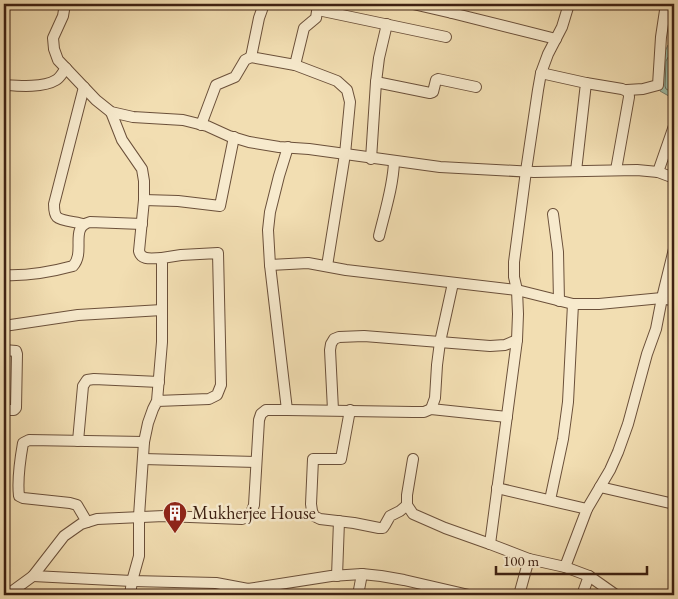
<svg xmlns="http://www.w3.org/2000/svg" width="678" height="599" font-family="'EB Garamond',serif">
<rect width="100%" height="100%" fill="#f2deb2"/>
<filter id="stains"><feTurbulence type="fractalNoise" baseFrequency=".004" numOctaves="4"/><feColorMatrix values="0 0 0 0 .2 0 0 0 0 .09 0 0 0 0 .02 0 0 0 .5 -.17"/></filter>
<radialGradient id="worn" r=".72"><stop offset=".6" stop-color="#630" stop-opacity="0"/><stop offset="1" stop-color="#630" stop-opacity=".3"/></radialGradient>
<polygon fill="#9cbda8" stroke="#767f6c" points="668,45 674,47 674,99 660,91 661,60"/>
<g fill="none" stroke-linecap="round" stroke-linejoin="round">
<polyline stroke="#6d6f5d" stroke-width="1" points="674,51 671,52 666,61 665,86 666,89 674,93"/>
<g stroke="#6b503a" stroke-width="12">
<g id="minor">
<polyline points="65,4 63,16 53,38 54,49 58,60 96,100 111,112 133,117 183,120 207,126 229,136 249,142 279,147 309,149 440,167 534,172 637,170 658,172 674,178"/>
<polyline points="264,4 259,18 251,57 295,65 337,81 347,90 350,102 345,154 327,266"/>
<polyline points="413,4 452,13"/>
<polyline points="453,4 452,13 556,39"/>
<polyline points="318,10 446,37"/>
<polyline points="295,65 304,28 316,18 318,5"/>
<polyline points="541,73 586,83 576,171"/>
<polyline points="376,82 430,93 433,92 436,80 438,79 476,87"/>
<path d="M586 83 622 89C627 91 629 92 629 97L616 170"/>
<path d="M4 85C19 86 43 88 56 80 60 78 63 72 66 68"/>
<polyline points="627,90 643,89 658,85 661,37 666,4"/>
<path d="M111 112 122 140 142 169 144 181V200L139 251C141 261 153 258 162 258"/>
<polyline points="201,125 216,85 235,77 245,60 251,57"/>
<polyline points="371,159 376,82 379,58 387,24"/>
<polyline points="658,172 674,126"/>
<polyline points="144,200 178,201 220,206 234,137"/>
<polyline points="553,214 558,252 559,301"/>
<path d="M83 224C77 222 61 221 57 217 54 214 54 208 54 204L84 87"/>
<path d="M379 236C385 211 393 187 394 162"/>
<polyline points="270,265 308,263 346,270 517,290 573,304 599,304 662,298 674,301"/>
<path d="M4 275C26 276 51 272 73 266 86 252 69 227 90 222L142 224"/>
<polyline points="4,326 78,315 162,310"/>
<polyline points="4,350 16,351 17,354 16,408 14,410 4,410"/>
<polyline points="157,401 162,342 162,258 181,255 218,253 221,385 217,395 209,399 157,401 153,409 148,423 144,442 139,516 139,556 132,581 216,583 248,589 331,576 362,574 381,576 404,580 469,595"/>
<polyline points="431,409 435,398 437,365 440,342 453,283"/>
<polyline points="287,410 413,412 424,412 431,409 507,417"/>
<polyline points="333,410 330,350 331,344 334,339 339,337 364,336 490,346 505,345 517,340"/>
<polyline points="350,410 341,459 313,459 311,504 312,511 314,516 320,519 354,523 379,528 383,528 385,525 390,516 400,511 407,505"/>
<polyline points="78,441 83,386 87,380 94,379 159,382"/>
<polyline points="143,459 256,462"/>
<polyline points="413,459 407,495 407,505 413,514 445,528 490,544"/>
<polyline points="600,487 674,504"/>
<polyline points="497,488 587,509"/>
<polyline points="550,500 563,439 568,402 573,304"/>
<path d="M87 522 77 505 70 503 23 498 19 496C17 479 20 460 23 443L29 440 144 442"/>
<polyline points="529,559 565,567 589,576 616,595"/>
<polyline points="565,567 587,509 610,470 618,452 628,424 647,354 656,329 662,298 674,249"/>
<polyline points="33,576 132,581 130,595"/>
<polyline points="337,576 339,521"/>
<polyline points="7,595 33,576 64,536 81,524 97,519 164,516 242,519 250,516 254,505 259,420 261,414 266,410 287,410 270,265 268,230 270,212 279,176 288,147"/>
<polyline points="358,595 362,574"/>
<polyline points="519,595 529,559 490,544 517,340 518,314 517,290 514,277 514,262 526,171 538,90 541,73 548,54 562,27 569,4"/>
<polyline points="582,595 589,576"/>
</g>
</g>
<use href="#minor" stroke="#f7eacd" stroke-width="10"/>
</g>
<defs>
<g id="building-pin" transform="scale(1.25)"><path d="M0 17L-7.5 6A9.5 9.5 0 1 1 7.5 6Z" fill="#8f2418" stroke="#f7eacd"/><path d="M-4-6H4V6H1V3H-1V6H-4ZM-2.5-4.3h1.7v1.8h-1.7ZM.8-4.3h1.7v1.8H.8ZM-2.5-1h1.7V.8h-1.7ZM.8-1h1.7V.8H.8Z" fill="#fff"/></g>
</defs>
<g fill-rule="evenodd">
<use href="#building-pin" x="175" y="513"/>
</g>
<g text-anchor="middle" stroke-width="5" stroke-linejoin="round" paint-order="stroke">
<g font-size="18" fill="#3e2112" stroke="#f7eacd" text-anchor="start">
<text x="192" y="519">Mukherjee House</text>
</g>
</g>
<rect width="678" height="599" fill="none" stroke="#f2deb2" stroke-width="20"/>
<rect x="5" y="5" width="668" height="589" fill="none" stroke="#3e2112" stroke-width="2.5"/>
<rect x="10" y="10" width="658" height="579" fill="none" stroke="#3e2112"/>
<path d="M496 566v8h151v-8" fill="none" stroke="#3e2112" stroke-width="2.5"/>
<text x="503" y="566" font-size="15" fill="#3e2112" stroke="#f7eacd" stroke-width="4" paint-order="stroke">100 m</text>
<rect width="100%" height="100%" filter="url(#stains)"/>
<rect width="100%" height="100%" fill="url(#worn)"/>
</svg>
